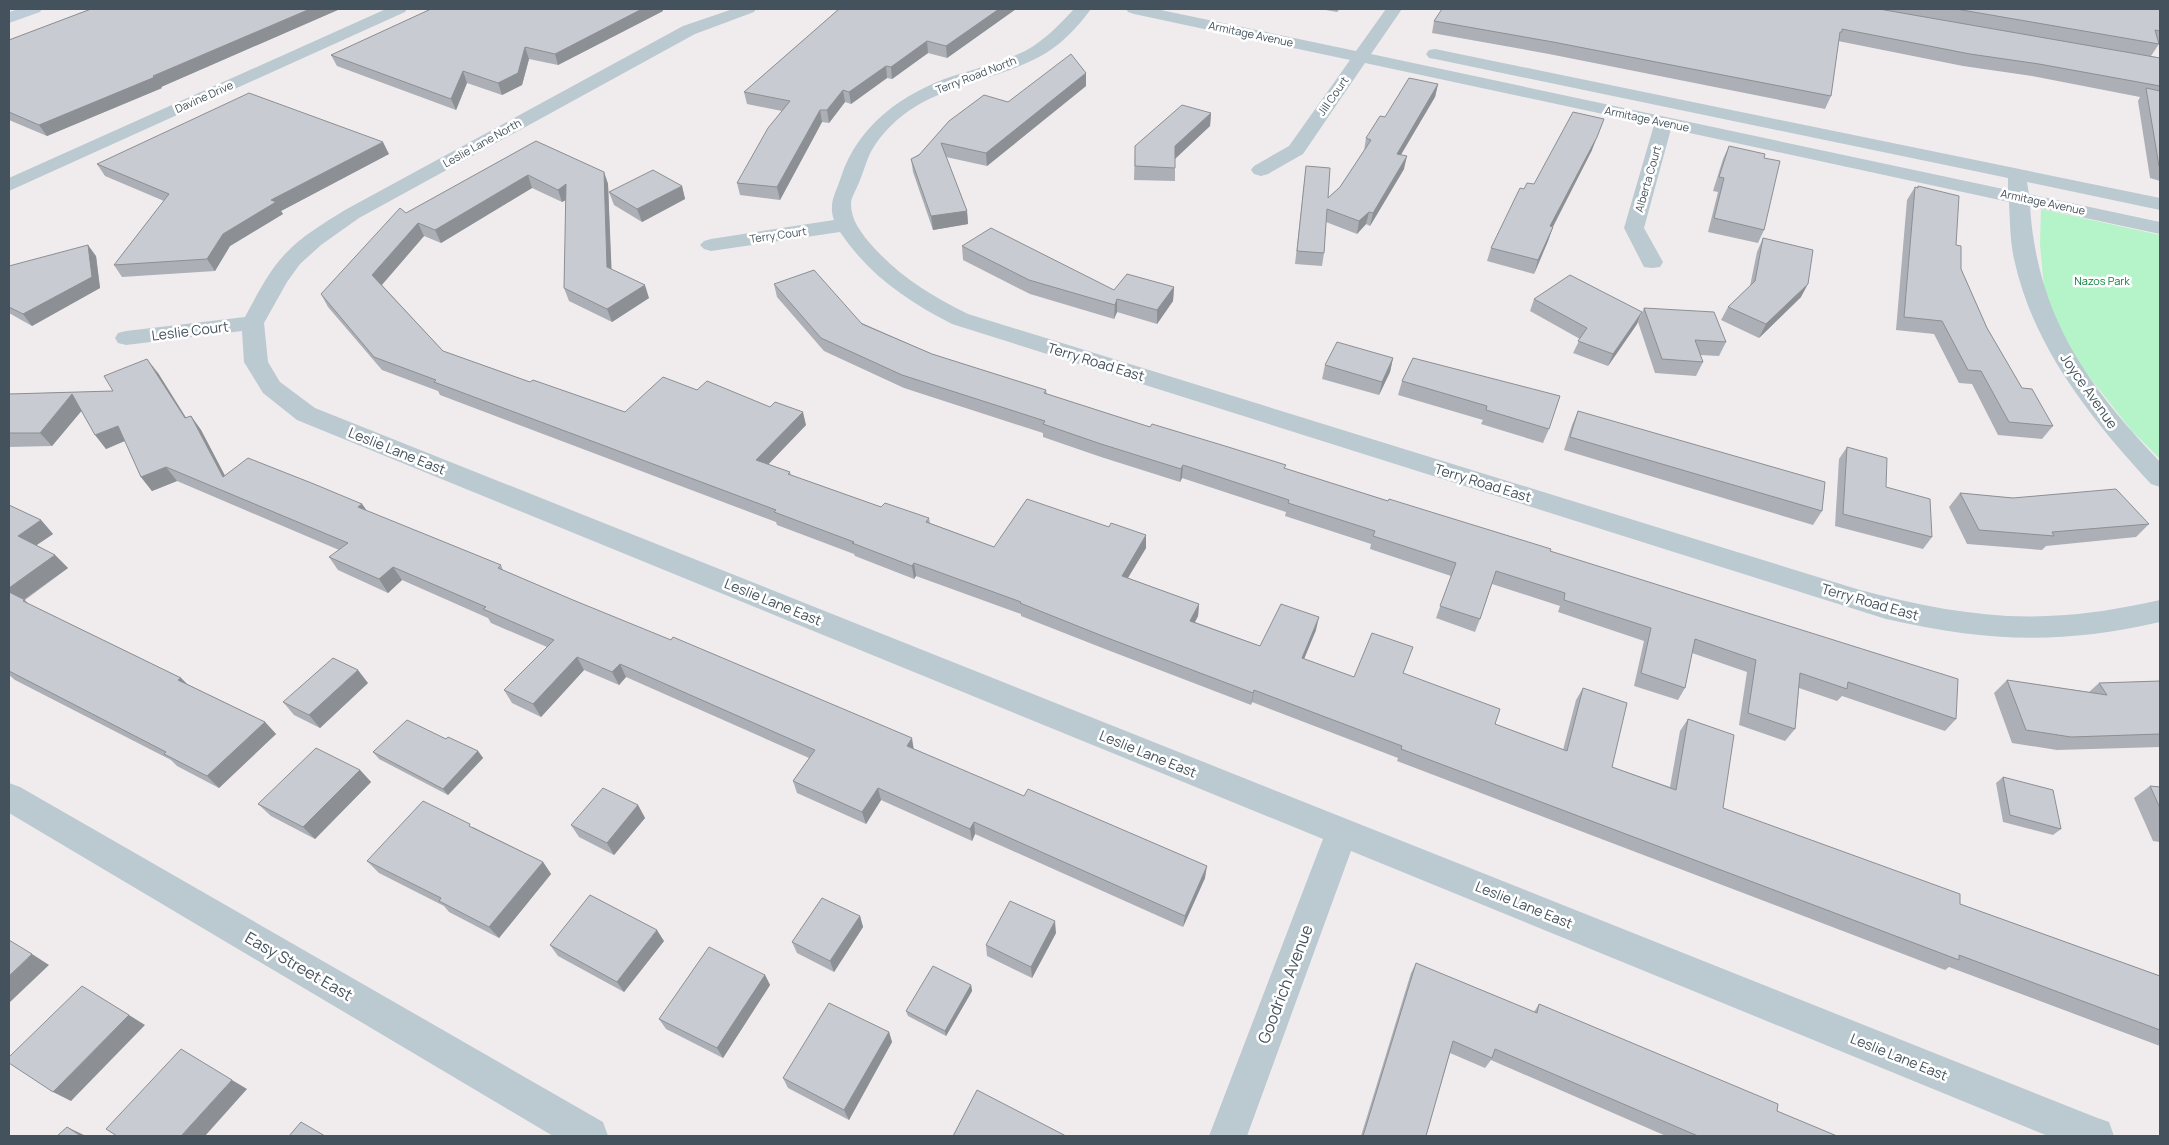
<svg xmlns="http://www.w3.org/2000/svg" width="2169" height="1145" font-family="Manrope,sans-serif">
<rect width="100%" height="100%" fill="#f0eced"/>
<polygon fill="#b5f3c8" points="2041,209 2160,235 2160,459 2132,431 2080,365 2045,299 2040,244"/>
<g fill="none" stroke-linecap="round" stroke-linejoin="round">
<g fill="#bbc9d1" fill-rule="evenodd">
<polygon points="386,9 407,9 405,12 9,191 9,178"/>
<path d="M733 9H756L754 12 695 34 359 218 321 245 300 264 287 282 264 323 268 362 280 382 315 408 2095 1117 2109 1122 2114 1136H2048L1351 851 1247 1136H1209L1323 839 297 420 263 393 244 362 242 331 126 345 118 343 115 338 118 333 126 331 245 317C257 295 268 272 285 254 302 236 324 223 345 210L683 26Z"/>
<path d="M1074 9H1091C1078 27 1059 47 1039 57 982 87 916 85 875 145 866 158 864 173 857 187 855 192 851 198 851 204 851 219 860 231 868 241 896 274 929 295 968 314L1860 590C1921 606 1984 619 2047 616 2086 615 2123 608 2160 600V622C2059 645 1987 642 1886 619L952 324C907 301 869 275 840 232L711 251 704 249 700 245 704 241 711 239 834 220C828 203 836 193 841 177 858 125 903 93 953 76 977 68 1002 62 1025 51 1044 41 1060 24 1074 9Z"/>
<path d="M1126 9H1156L1356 51 1386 9H1402L1371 54 2008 190V178L1435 59 1429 58 1426 54 1429 50 1435 49 2160 198V210L2027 182 2029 194 2160 222V234L2030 206C2037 316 2087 385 2160 462V487L2151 484C2091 419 2033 347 2014 259 2010 240 2010 221 2009 202L1671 129 1644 228 1663 262 1660 267 1652 268 1644 267 1624 228 1654 125 1365 63 1303 154 1268 174 1261 176 1254 174 1251 170 1254 166 1289 146 1350 60 1134 14 1128 12Z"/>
<polygon points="9,783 20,787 603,1122 608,1136 553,1136 9,813"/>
</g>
<polygon fill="#bdccd8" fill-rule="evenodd" points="19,9 42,9 40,12 9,23 9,12"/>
</g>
<g fill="#acafb5">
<polygon points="91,9 340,9 161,87 162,88 47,136 9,120 9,40"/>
<polygon points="431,9 662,9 663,11 558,65 529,59 522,85 502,95 467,83 456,110 337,66 331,55"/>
<polygon points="839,9 1016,9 947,58 928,53 892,79 887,78 851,104 845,102 829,123 822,122 780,200 740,195 737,183 782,111 747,104 744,92"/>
<polygon points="1320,9 1340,9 1337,12"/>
<polygon points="1881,9 2160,9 2160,44 2159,44 2151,56 2160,58 2160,181 2150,178 2138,101 2140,97 2032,76 1963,66 1838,41 1831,96 1825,109 1549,54 1432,33 1434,21"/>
<polygon points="1086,73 1086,86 987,166 946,157 967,211 968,224 933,230 913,172 911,159 1008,102"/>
<polygon points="1438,84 1435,97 1401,155 1404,169 1370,226 1366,224 1357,234 1326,222 1324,253 1322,266 1295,264 1306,166 1328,198 1340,187 1364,151 1366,138 1385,117"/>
<polygon points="1211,113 1210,126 1175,158 1175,181 1134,180 1135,146"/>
<polygon points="536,141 604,172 608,184 611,269 649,298 612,322 569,301 564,288 566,200 562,202 532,188 441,243 424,236 382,285 443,351 530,382 625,412 697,390 806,425 768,464 790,472 791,475 881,507 929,518 930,523 994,547 1109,527 1146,535 1146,548 1128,578 1199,604 1198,616 1195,622 1260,646 1316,630 1304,659 1354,677 1408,659 1403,673 1495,724 1563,750 1576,700 1583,688 1612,767 1670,787 1680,731 1688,719 1723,808 1960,904 2160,976 2160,1046 1949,967 1945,970 1397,761 1398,758 1252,702 1251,705 1105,649 1021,616 1021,614 916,576 914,579 855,556 854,554 777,525 776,522 440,395 438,391 382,370 328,307 321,294 406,213"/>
<polygon points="1729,146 1764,158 1764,230 1758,243 1708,232 1718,192 1713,191 1723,159"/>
<polygon points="1592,150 1553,227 1548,241 1534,274 1487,261 1491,248 1524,189 1534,184"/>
<polygon points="389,154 281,211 283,214 230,246 215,271 122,277 114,265 164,201 105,176 97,164"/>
<polygon points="682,186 685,199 642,222 614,205 609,192"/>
<polygon points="1918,186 1956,245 1961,269 1987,328 2022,388 2053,426 2042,439 1998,435 1972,384 1959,383 1934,334 1896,330 1907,200 1915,187 1917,188"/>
<polygon points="1763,238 1801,297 1759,338 1721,320 1728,307 1750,286 1757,252"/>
<polygon points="962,246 1114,290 1174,287 1173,301 1157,324 1117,312 1114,319 1030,294 963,260"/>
<polygon points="96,256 100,288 32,326 9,313 9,266"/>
<polygon points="774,284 932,354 1046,390 1047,394 1150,427 1550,551 1956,719 1945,731 1842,696 1837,701 1799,688 1795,729 1785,741 1739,725 1747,672 1692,653 1685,688 1678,700 1634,686 1644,641 1558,612 1560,606 1492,584 1480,619 1475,632 1436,618 1451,576 1370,549 1371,544 1285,516 1286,512 1182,478 1180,482 1101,457 1043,437 1043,433 904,388 824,351 777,297"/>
<polygon points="1534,299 1637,324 1608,366 1573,353 1580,339 1530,311"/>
<polygon points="1644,308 1726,342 1719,356 1700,355 1703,362 1696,376 1655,373 1638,322"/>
<polygon points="1393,358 1390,372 1379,395 1322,379 1325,365"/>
<polygon points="1413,358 1549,429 1543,443 1481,424 1483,420 1398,395 1402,381"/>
<polygon points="158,373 186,418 191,416 201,430 225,476 362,504 367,511 501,565 503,570 914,749 1205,878 1183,927 975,834 972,841 881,800 866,824 797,793 793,781 809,758 626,677 619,685 584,670 541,717 512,703 504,690 547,647 491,623 488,618 402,580 388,593 338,570 329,557 339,550 177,481 152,491 141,477 125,441 106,449 81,411 52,446 9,447 9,394 113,391"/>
<polygon points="1578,411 1822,511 1813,525 1564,450 1572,425"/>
<polygon points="1847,447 1886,487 1932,537 1923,549 1835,526 1839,459"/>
<polygon points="1960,493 2013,498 2149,524 2136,537 2046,546 2042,550 1967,544 1949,507"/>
<polygon points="9,505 41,520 53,534 36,545 55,555 68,568 25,600 29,604 181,678 187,684 265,722 276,734 219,788 177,766 171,760 15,680 9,675"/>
<polygon points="2007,680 2089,692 2099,683 2160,681 2160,747 2057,750 2012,743 1994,693"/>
<polygon points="368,683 320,728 294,715 283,702"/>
<polygon points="446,739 478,751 483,758 448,795 379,759 373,752"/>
<polygon points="360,770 371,782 315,839 271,816 258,804"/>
<polygon points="2003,777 2061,829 2053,835 2003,822 1996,783"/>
<polygon points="2150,786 2160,787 2160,842 2153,841 2134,798"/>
<polygon points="638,805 645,818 614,855 579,837 571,825"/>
<polygon points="473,827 543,862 551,874 499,938 449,912 444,906 379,873 367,861"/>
<polygon points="860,916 863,927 834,972 797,953 792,942"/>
<polygon points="1056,933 1032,978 987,956 986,945"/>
<polygon points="664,941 624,992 558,956 550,945"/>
<polygon points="1416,963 1534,1012 1539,1004 1777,1111 1837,1136 1666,1136 1491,1060 1485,1068 1450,1053 1426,1136 1361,1136 1411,973"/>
<polygon points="765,975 770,985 723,1058 666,1029 659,1019"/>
<polygon points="971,985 972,991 946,1036 908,1016 906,1011"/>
<polygon points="889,1032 892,1042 849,1120 788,1088 783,1078"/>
</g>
<g fill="#8c8f93">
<polygon points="310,9 340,9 161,87 162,88 47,136 39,125"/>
<polygon points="642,9 662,9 663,11 558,65 555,54"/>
<polygon points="999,9 1016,9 947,58 946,46"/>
<polygon points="927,41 928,53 892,79 891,67"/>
<polygon points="525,47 529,59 522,85 502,95 498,83"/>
<polygon points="886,66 887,78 851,104 849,92"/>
<polygon points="463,71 467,83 456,110 451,99"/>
<polygon points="1086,73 1086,86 987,166 986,153"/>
<polygon points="1438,84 1435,97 1394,166 1397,154"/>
<polygon points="843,90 845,102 829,123 827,110"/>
<polygon points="820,110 822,122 780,200 777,187"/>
<polygon points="1211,113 1210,126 1175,159 1175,146"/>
<polygon points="1604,119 1592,150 1546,240 1550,226"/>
<polygon points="383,142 389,154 281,211 283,214 230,246 215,271 207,259 223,234 271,200"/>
<polygon points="1407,156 1404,169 1370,226 1373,213"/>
<polygon points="604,172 608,184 612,280 607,267"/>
<polygon points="528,175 532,188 441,243 435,230"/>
<polygon points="566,184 571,197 562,202 558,190"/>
<polygon points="682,186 685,199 642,222 637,209"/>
<polygon points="967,211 968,224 933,230 931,216"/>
<polygon points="1369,212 1366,224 1357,234 1359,221"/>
<polygon points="418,223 424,236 379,288 372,275"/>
<polygon points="1553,227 1548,241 1534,274 1538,260"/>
<polygon points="88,245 96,256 100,288 32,326 23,314"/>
<polygon points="1808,284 1801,297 1759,338 1766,324"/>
<polygon points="645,285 649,298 612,322 607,309"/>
<polygon points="1174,287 1173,301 1157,324 1157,310"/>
<polygon points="1117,299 1117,312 1114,319 1115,305"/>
<polygon points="1642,312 1637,324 1608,366 1613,354"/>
<polygon points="1393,358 1390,372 1379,395 1382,382"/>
<polygon points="147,359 158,373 195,432 185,418"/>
<polygon points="72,394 84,408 52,446 40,433"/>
<polygon points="803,412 806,425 760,473 756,460"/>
<polygon points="191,416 201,430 233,491 223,477"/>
<polygon points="118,426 129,439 106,449 95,435"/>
<polygon points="1183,465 1182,478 1180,482 1181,469"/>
<polygon points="166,467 177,481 152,491 141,477"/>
<polygon points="362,504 371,517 358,507"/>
<polygon points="41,520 53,534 31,549 18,536"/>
<polygon points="1146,535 1146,548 1121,589 1122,576"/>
<polygon points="55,555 68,568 19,603 9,593 9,588"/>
<polygon points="914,563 916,576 914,579 912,566"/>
<polygon points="393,567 402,580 388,593 379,579"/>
<polygon points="1199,604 1198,616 1189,633 1190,621"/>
<polygon points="1319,617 1316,630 1299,671 1302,658"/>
<polygon points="577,657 584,670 541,717 533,704"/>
<polygon points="620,664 626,677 619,685 612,672"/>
<polygon points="358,670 368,683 320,728 309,715"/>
<polygon points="181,678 193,690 178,680"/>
<polygon points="1254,690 1252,702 1251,705 1253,693"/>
<polygon points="265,722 276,734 219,788 207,776"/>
<polygon points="912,738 914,751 907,746"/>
<polygon points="478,751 483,758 448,795 443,789"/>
<polygon points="360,770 371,782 315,839 303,827"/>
<polygon points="878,788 881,800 866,824 862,812"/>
<polygon points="638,805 645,818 614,855 607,843"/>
<polygon points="974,822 975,834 972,841 970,829"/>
<polygon points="543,862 551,874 499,938 489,927"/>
<polygon points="1207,866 1205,878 1183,927 1185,916"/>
<polygon points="860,916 863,927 834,972 830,961"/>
<polygon points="1055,921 1056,933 1032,978 1031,967"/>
<polygon points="657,930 664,941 624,992 617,982"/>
<polygon points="32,954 49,965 9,1003 9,976"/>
<polygon points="765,975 770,985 723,1058 717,1048"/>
<polygon points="971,985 972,991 946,1036 945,1031"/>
<polygon points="129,1015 145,1025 71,1101 53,1092"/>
<polygon points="889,1032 892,1042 849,1120 844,1110"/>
<polygon points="232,1080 247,1089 205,1136 181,1136"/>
<polygon points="67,1127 86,1136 81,1136"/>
</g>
<g fill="#c8ccd2" stroke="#8c8f93">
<polygon points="91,9 310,9 153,76 155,77 39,125 9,112 9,40"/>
<polygon points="431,9 642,9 555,54 525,47 518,73 498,83 463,71 451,99 331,55"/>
<polygon points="839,9 999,9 946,46 927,41 891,67 886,66 849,92 843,90 827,110 820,110 777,187 737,183 768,128 790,101 744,92"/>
<polygon points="1442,9 1879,9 2160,58 2160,86 2039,64 1970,54 1842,29 1842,32 1840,32 1831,96 1553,42 1434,21"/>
<polygon points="1956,9 2160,9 2160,31 2155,30 2159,44"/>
<polygon points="1071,54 1086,73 986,153 941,143 967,211 931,216 911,159 919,155 949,121 984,95 1008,102"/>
<polygon points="1409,78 1438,84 1397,154 1407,156 1373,213 1369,212 1359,221 1327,209 1324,253 1297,251 1306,166 1330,168 1328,198 1340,187 1371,140 1366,138 1380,116 1385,117"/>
<polygon points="2146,88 2160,91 2160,166 2159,166"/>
<polygon points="249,93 383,142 271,200 276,202 223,234 207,259 114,265 169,194 97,164"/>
<polygon points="1182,105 1211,113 1175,146 1175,168 1135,166 1135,146"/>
<polygon points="1573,112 1604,119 1597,137 1550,226 1553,227 1538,260 1491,248 1520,188 1524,189 1527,183 1534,184"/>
<polygon points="536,141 604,172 607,267 645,285 607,309 564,288 566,184 558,190 528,175 435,230 418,223 372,275 443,351 530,382 533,380 625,412 663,377 697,390 707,381 770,407 775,402 803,412 756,460 790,472 788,474 881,507 885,503 929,518 926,522 994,547 1027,499 1109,527 1111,523 1146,535 1122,576 1199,604 1190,621 1260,646 1281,604 1319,617 1302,658 1354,677 1372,633 1413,647 1403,673 1500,709 1495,724 1567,751 1583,688 1627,703 1612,767 1676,790 1688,719 1734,735 1723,808 1960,894 1960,904 2160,976 2160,1030 1959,955 1959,960 1401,749 1402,746 1254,690 1253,693 1105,637 1020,603 1021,602 914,563 912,566 852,543 854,542 774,512 776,510 434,382 436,380 374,357 321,294 400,208 406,213"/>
<polygon points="1729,146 1765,154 1764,158 1780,161 1764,230 1714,218 1724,178 1719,177"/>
<polygon points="653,170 682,186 637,209 609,192"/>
<polygon points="1918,186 1959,196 1956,245 1961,246 1961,269 1987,328 2022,388 2032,389 2053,426 2009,422 1981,371 1968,370 1942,321 1904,317 1915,187 1918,188"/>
<polygon points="991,228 1114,290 1127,274 1174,287 1157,310 1117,299 1115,305 1029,280 962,246"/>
<polygon points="1763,238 1813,250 1808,284 1766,324 1728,307 1755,281"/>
<polygon points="88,245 92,277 23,314 9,307 9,266"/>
<polygon points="814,270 862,324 932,354 1046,390 1044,393 1150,427 1152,424 1225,446 1286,465 1284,468 1388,501 1389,499 1551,549 1550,551 1958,679 1956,719 1848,682 1847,689 1800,673 1795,729 1748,713 1756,660 1695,639 1685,688 1641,673 1651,628 1564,600 1565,593 1496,571 1480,619 1440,606 1456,563 1373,536 1375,531 1288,503 1289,500 1183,465 1181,469 1101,444 1043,424 1045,421 902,375 821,338 774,284"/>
<polygon points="1570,275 1642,312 1613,354 1578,341 1587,328 1534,299"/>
<polygon points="1644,308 1714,312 1726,342 1695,340 1703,362 1662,359"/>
<polygon points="1337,342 1393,358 1382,382 1325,365"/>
<polygon points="1413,358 1560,396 1549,429 1486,410 1487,406 1402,381"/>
<polygon points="147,359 185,418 191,416 223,477 248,458 314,484 362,504 358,507 501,565 498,568 573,600 671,640 673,637 912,738 907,746 1024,796 1028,789 1207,866 1185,916 974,822 970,829 878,788 862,812 793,781 815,750 620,664 612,672 577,657 533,704 504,690 554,640 483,609 486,607 393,567 379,579 329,557 348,543 166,467 141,477 118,426 95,435 72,394 40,433 9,433 9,394 113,391 104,376"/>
<polygon points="1578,411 1825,482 1822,511 1570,437"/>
<polygon points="1847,447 1887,458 1886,487 1930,499 1932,537 1843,514"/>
<polygon points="2116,489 2149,524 2052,532 2054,536 1979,530 1960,493 2013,498"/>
<polygon points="9,505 41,520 18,536 55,555 9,588"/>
<polygon points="9,592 25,600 23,601 181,678 178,680 265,722 207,776 164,754 166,752 9,671"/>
<polygon points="333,658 358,670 309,715 283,702"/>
<polygon points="2007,680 2107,695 2099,683 2160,681 2160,734 2071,737 2026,730"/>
<polygon points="407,720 446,739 448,737 478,751 443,789 373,752"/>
<polygon points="316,748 360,770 303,827 258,804"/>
<polygon points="2003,777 2053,790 2061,829 2010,815"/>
<polygon points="2150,786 2160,787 2160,808"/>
<polygon points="603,788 638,805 607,843 571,825"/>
<polygon points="423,801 470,824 469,826 543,862 489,927 439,901 441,898 367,861"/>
<polygon points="590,895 657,930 617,982 550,945"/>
<polygon points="822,898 860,916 830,961 792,942"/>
<polygon points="1010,901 1055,921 1031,967 986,945"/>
<polygon points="9,940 32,954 9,976"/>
<polygon points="709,947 765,975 717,1048 659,1019"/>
<polygon points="1416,963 1537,1013 1539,1004 1778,1104 1777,1111 1837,1136 1698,1136 1495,1049 1492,1058 1453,1041 1426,1136 1363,1136"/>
<polygon points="933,966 971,985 945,1031 906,1011"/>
<polygon points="82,986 129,1015 53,1092 9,1063 9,1057"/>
<polygon points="829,1003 889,1032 844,1110 783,1078"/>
<polygon points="181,1049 232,1080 181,1136 117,1136 106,1129"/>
<polygon points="977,1090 1066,1136 953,1136"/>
<polygon points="301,1122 325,1136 289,1136"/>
<polygon points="67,1127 81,1136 57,1136"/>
</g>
<g text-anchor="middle" stroke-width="5" stroke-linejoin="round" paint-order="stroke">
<g font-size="11" fill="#43525c" stroke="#fff">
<text transform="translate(1251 34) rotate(12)" y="4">Armitage Avenue</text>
<text transform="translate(976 75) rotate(-21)" y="4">Terry Road North</text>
<text transform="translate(1333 96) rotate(-55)" y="4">Jill Court</text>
<text transform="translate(204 97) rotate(-24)" y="4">Davine Drive</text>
<text transform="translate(1647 119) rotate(12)" y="4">Armitage Avenue</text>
<text transform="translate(482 143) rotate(-29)" y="4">Leslie Lane North</text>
<text transform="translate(1648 179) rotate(-74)" y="4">Alberta Court</text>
<text transform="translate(2043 202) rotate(12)" y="4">Armitage Avenue</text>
<text transform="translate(778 235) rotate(-8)" y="4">Terry Court</text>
</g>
<g font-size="11" fill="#0d843f" stroke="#fff">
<text x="2102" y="285">Nazos Park</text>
</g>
<g font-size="14" fill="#43525c" stroke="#fff">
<text transform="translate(190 331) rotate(-7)" y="5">Leslie Court</text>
<text transform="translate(1096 362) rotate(17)" y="5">Terry Road East</text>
<text transform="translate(2089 391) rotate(55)" y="5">Joyce Avenue</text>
<text transform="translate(397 451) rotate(22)" y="5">Leslie Lane East</text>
<text transform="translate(1483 483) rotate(17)" y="5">Terry Road East</text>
<text transform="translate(773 602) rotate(22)" y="5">Leslie Lane East</text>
<text transform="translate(1870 602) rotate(16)" y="5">Terry Road East</text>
<text transform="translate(1148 754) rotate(22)" y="5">Leslie Lane East</text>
<text transform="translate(1524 905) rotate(22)" y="5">Leslie Lane East</text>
<text transform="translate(1899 1057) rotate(22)" y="5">Leslie Lane East</text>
</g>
<g font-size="16" fill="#43525c" stroke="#fff">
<text transform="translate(299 966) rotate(30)" y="6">Easy Street East</text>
<text transform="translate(1285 984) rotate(-69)" y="6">Goodrich Avenue</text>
</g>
</g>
<rect width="2169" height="1145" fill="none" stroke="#43525c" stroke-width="20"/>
</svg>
